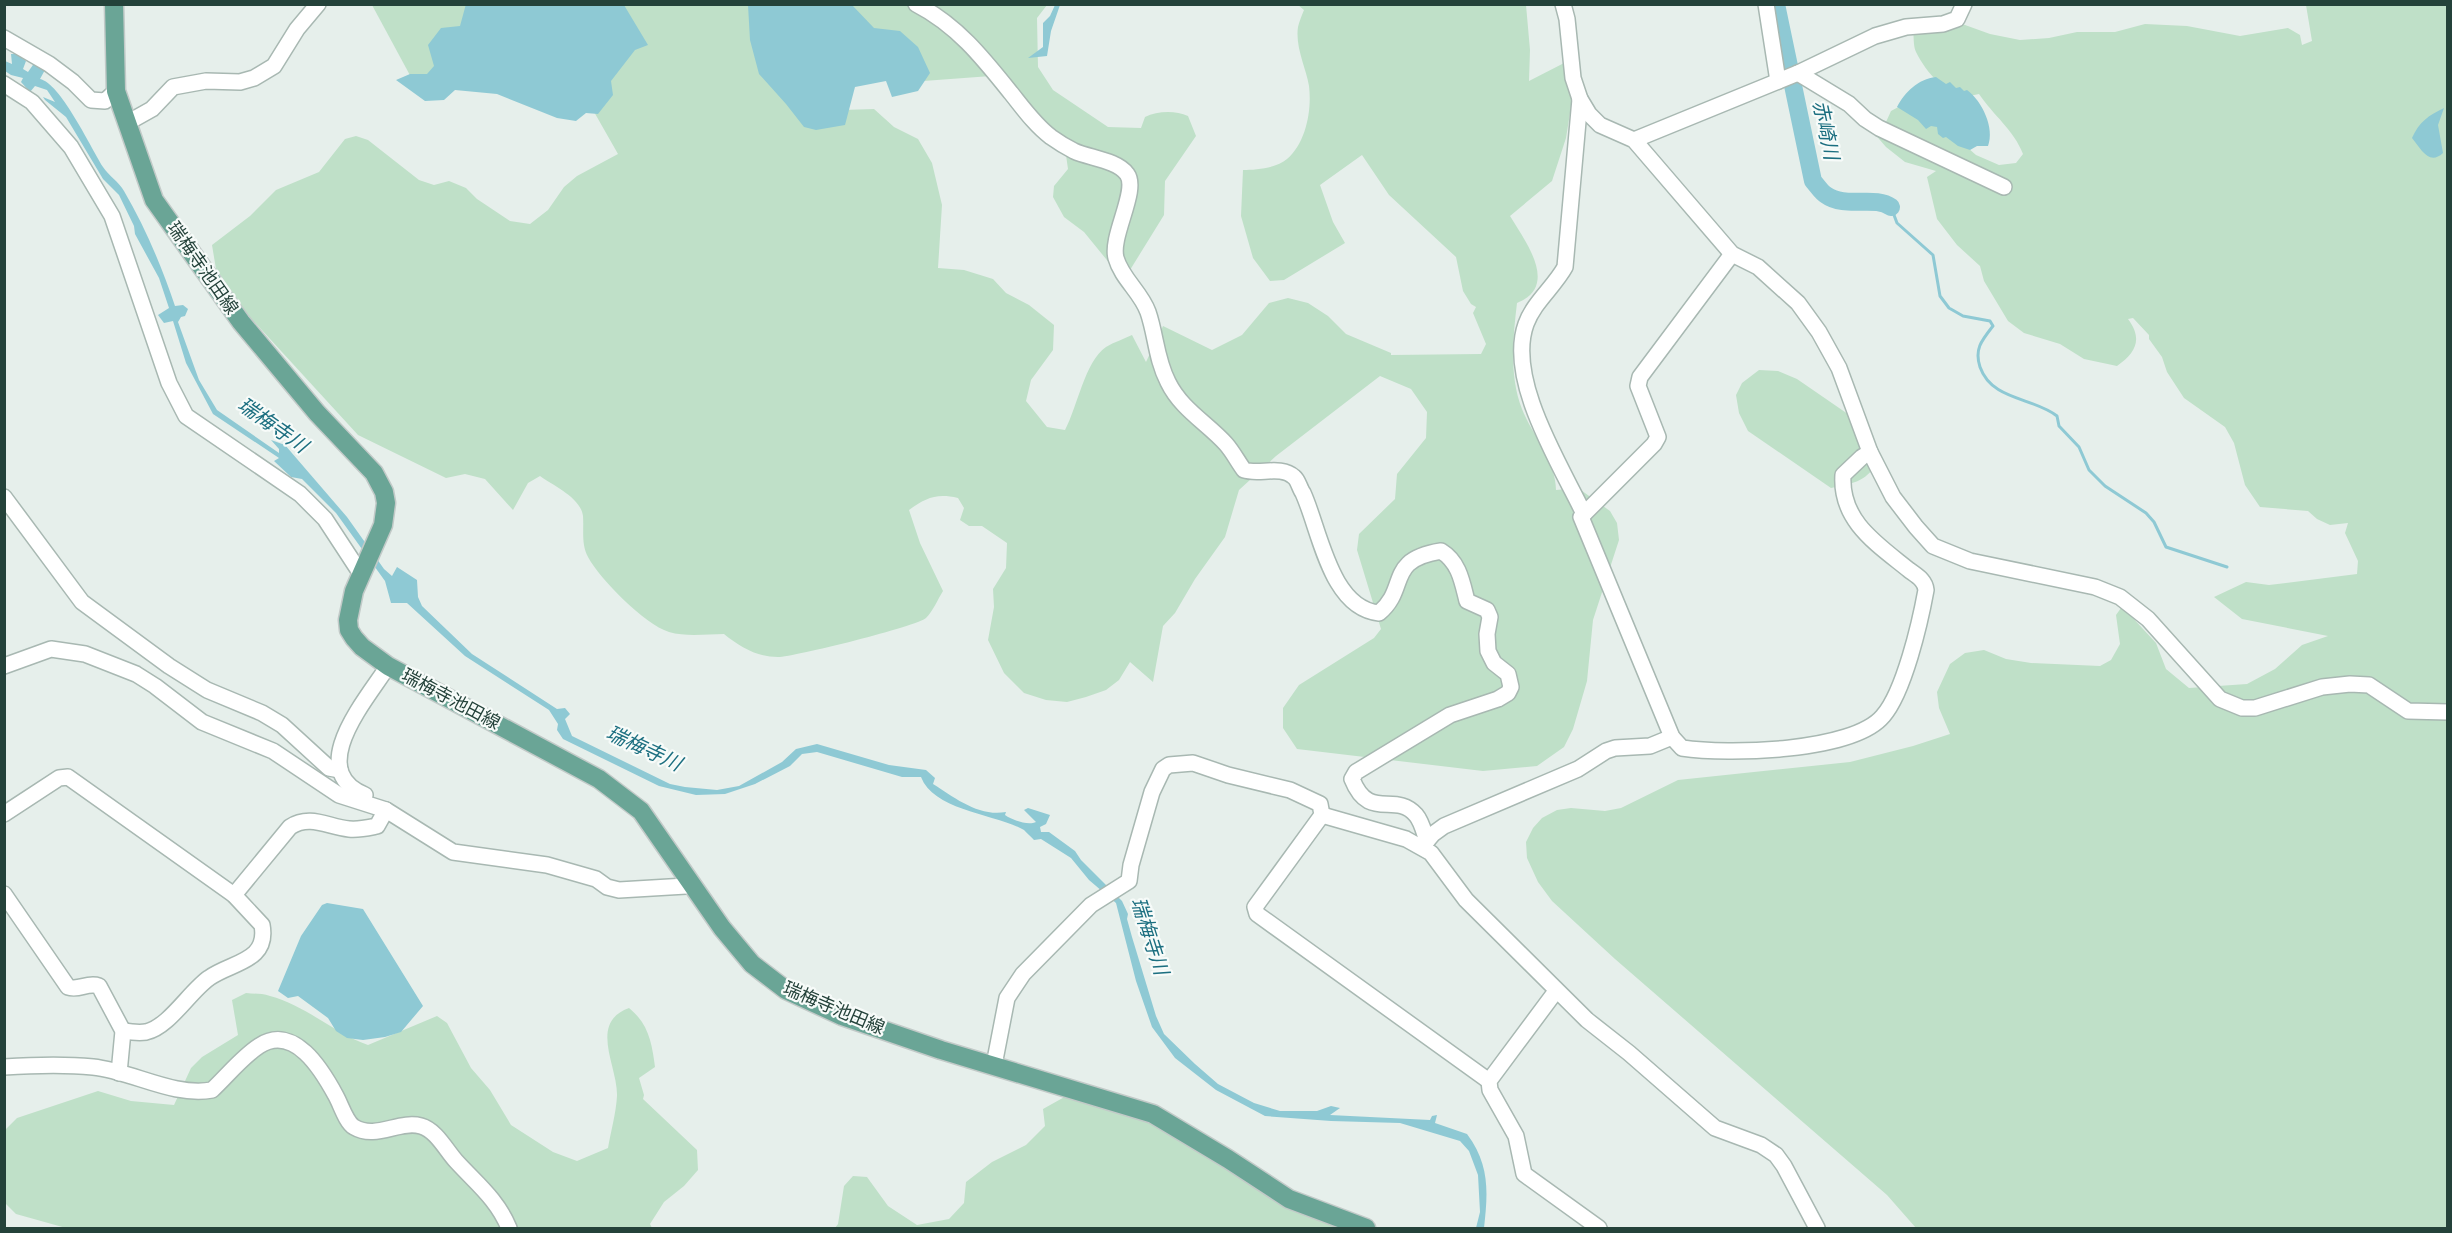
<svg xmlns="http://www.w3.org/2000/svg" width="2452" height="1233" font-family="Rubik,'Noto Sans JP',sans-serif">
<rect width="100%" height="100%" fill="#e6efeb"/>
<g fill="#bfe0c8">
<polygon points="372,5 477,5 435,73 412,79"/>
<path d="M612 5H760L810 111 874 109 894 127 918 139 932 163 942 205 938 268 964 270 993 279 1006 293 1029 305 1054 325 1053 350 1031 380 1026 401 1047 427 1065 430C1077 408 1085 361 1106 347 1114 342 1124 339 1132 335L1146 362 1163 326 1212 350 1242 335 1269 303 1288 298 1308 303 1328 316 1346 334 1391 353V355L1481 354 1486 344 1473 313 1476 307 1471 304 1463 291 1456 257 1389 195 1362 155 1320 185 1333 222 1345 243 1284 280 1270 281 1253 258 1241 216 1243 170C1256 170 1277 168 1287 159 1306 143 1312 110 1309 86 1306 68 1295 47 1298 27 1299 22 1302 15 1304 10L1298 5H1526L1530 50 1529 81 1568 61 1574 88 1566 138 1552 181 1510 216C1525 241 1560 286 1517 303 1513 337 1509 376 1522 409 1532 435 1556 461 1556 490L1578 488 1610 511 1617 523 1619 540 1593 620 1587 681 1573 729 1564 747 1537 766 1483 771 1297 749 1283 728V708L1299 685 1374 638 1381 629 1357 550 1359 534 1395 499 1397 474 1426 438 1427 412 1411 389 1380 376 1276 456 1239 490 1225 537 1195 579 1175 613 1163 626 1153 682 1130 662 1119 680 1106 690 1086 697 1067 702 1046 700 1024 693 1004 673 988 640 994 607 993 589 1006 568 1007 543 982 526H969L960 520 964 508 958 498C936 493 926 498 909 510L920 543 943 591C938 599 933 611 926 618 918 626 794 657 778 657 757 657 740 647 724 634 707 634 686 637 669 632 644 624 600 579 588 557 581 544 584 530 583 516 581 498 554 486 540 476L528 483 513 510 485 479 465 474 446 478 358 435 248 315 216 269 212 245 250 216 276 190 319 172 345 139 356 136 368 140 419 180 434 185 449 181 466 188 477 199 510 221 530 224 548 210 564 187 577 176 618 154 585 96Z"/>
<path d="M841 5H1047L1037 18 1038 67 1053 90 1108 127 1141 128 1145 117C1157 111 1175 110 1188 116L1196 136 1165 181 1164 215 1130 270H1115L1084 232 1064 217 1053 197 1054 186 1068 169 1066 155 1055 131 1023 97 991 76 910 82Z"/>
<path d="M2306 5H2447V1228H1916L1887 1195 1615 959 1552 901 1538 882 1527 858 1526 842 1533 828 1542 818 1557 810 1571 808 1605 811 1621 808 1678 780 1850 762 1913 746 1950 734 1939 708 1937 692 1950 664 1965 653 1984 650 2006 659 2031 663 2100 666 2111 660 2120 644 2116 615 2121 608 2131 616 2156 643 2166 669 2189 688 2247 684 2275 669 2302 645 2328 636 2242 619 2214 597 2246 582 2269 585 2357 574 2358 561 2345 533 2348 523 2330 525 2317 519 2308 511 2260 507 2245 485 2234 443 2225 427 2184 398 2167 372 2162 357 2149 339V335L2133 318 2128 319C2143 339 2136 353 2117 366L2084 359 2060 344 2024 333 2008 321 1984 281 1980 266 1957 245 1937 219 1927 177 1936 171 1905 162 1886 147 1873 132 1886 122 1891 111 1902 105 1960 141 1976 155 1999 165 2016 163 2023 154C2014 130 1993 115 1979 94 1951 101 1928 76 1916 52 1913 46 1914 35 1913 28L1954 21 1990 34 2020 40 2049 38 2077 32H2115L2145 24 2187 26 2240 36 2288 28 2300 35 2302 45 2312 41Z"/>
<path d="M1759 370 1778 371 1797 379 1858 421 1877 463C1866 482 1851 484 1831 488L1748 431 1739 413 1736 395 1742 383Z"/>
<path d="M246 993C254 994 262 993 270 996 305 1005 334 1033 368 1045L437 1016 447 1023 471 1068 490 1090 511 1125 553 1152 577 1161 608 1148C611 1131 616 1113 617 1096 618 1066 588 1023 629 1008 649 1024 652 1044 655 1067L639 1078 644 1095 643 1099 697 1150 698 1170 684 1186 664 1202 650 1224 652 1228H66L16 1214 6 1204 4 1131 17 1118 98 1091 131 1101 174 1105 191 1068 202 1057 238 1035 232 1000Z"/>
<polygon points="1068,1095 1165,1110 1241,1178 1350,1228 835,1228 838,1224 844,1186 853,1176 867,1177 888,1206 917,1225 949,1219 964,1203 966,1182 992,1162 1026,1145 1045,1126 1043,1109"/>
</g>
<g fill="#8ec9d4">
<polygon points="466,4 624,5 648,45 635,50 611,81 613,95 598,114 586,113 576,121 557,118 497,94 455,90 444,100 425,101 396,80 410,74 427,74 434,66 428,45 441,28 460,26"/>
<polygon points="748,5 852,5 874,28 900,31 918,47 930,73 918,91 892,97 886,81 855,87 845,125 816,130 804,127 786,104 759,74 750,40"/>
<polygon points="1055,5 1060,5 1051,31 1047,56 1028,58 1043,47 1043,23 1050,16"/>
<path d="M11 54H17L26 61 23 69 28 72 35 62 46 68 40 79C60 83 89 144 103 167 109 176 119 182 124 191 145 227 162 267 175 306L183 305 188 309 185 316 181 317 178 322 199 380 217 410 279 453V449L271 440 285 445 347 517 384 569 392 576 397 567 417 580 418 597 422 606 472 654 557 709 565 708 570 714 565 719 572 736 670 784 685 787 717 790 739 786 782 762 796 749 817 744 889 765 926 770 935 778 933 784C955 798 979 817 1006 812L1005 815C1012 820 1028 826 1036 822L1024 810 1028 808 1050 815 1046 824 1040 827 1041 832H1049L1075 851 1081 860 1122 901 1128 914 1127 919 1132 937 1156 1016 1164 1034 1195 1064 1218 1084 1254 1103 1280 1111H1317L1331 1106 1340 1108 1330 1115 1430 1120 1432 1116 1437 1115 1435 1123 1467 1134C1490 1165 1488 1192 1484 1228H1476L1480 1212 1478 1175 1469 1151 1460 1141 1400 1123 1331 1121 1265 1116 1216 1090 1175 1058 1152 1027 1136 981 1116 903 1089 880 1071 858 1041 839 1034 840C1031 837 1027 833 1024 830 996 814 934 811 921 777H902L817 752 802 754 790 766 755 784 725 794 696 795 659 786 563 739 557 730 558 724 549 710 465 656 407 603H391L385 581 336 513 302 479 291 477 274 461 279 458 213 414 186 363 173 321 164 323 158 315 169 308 159 278 135 234 134 226 119 195 103 179 66 117 45 100 43 97 55 102 47 90 35 86 30 92 21 82 23 78 11 75 5 71V61L12 64Z"/>
<path d="M1936 77 1946 84 1950 82 1956 88 1960 87 1964 91 1967 90C1982 101 1995 128 1988 146H1977L1970 150 1958 146 1946 137 1943 138 1938 134 1937 127 1931 126 1926 129 1918 120 1897 107C1905 92 1918 79 1936 77Z"/>
<path d="M2444 108 2438 125 2443 153C2429 166 2421 149 2412 138 2419 122 2429 115 2444 108Z"/>
<polygon points="327,903 363,909 423,1006 401,1032 385,1037 363,1040 347,1038 336,1031 328,1018 298,996 288,998 278,991 301,936 322,905"/>
</g>
<g fill="none" stroke-linecap="round" stroke-linejoin="round">
<path stroke="#8ec9d4" stroke-width="3" d="M1891 207 1897 223 1933 255 1940 296 1949 308 1963 316 1990 321 1993 326C1982 340 1974 349 1980 367 1992 401 2033 397 2057 416L2059 426 2079 447 2089 470 2105 486 2146 513 2154 522 2166 547 2227 567"/>
<path stroke="#8ec9d4" stroke-width="18" d="M1776 4 1813 181C1817 185 1821 192 1826 195 1845 209 1875 195 1891 207"/>
<g stroke="#a8b8b2" stroke-width="18">
<g id="minor">
<path d="M916 4C957 25 983 58 1011 93 1023 108 1035 125 1051 137 1058 142 1066 147 1074 151 1089 158 1117 160 1127 174 1139 190 1110 236 1116 258 1122 279 1141 292 1148 312 1156 335 1156 359 1168 382 1181 409 1207 423 1226 444 1233 452 1238 462 1244 470 1259 475 1281 465 1294 477 1298 480 1300 489 1303 493 1320 530 1330 608 1379 613 1409 588 1385 560 1441 551 1459 562 1462 581 1467 601L1487 610 1490 617 1487 634 1488 651 1494 663 1508 674 1511 687 1508 693 1498 699 1450 715 1356 772 1352 779C1369 822 1395 791 1416 815 1422 822 1424 833 1427 841"/>
<polyline points="1563,4 1567,19 1573,78 1580,99 1589,114 1600,125 1634,140 1732,254 1758,267 1798,303 1819,332 1839,368 1870,452 1893,497 1916,527 1933,546 1970,561 2095,587 2120,597 2148,619 2220,699 2242,708 2255,708 2322,687 2350,684 2369,685 2408,711 2448,712"/>
<polyline points="1766,4 1778,81"/>
<polyline points="4,38 49,64 73,82 91,100 105,101 116,91"/>
<polyline points="1798,73 1849,104 1865,119 1879,128 2004,187"/>
<polyline points="4,84 32,102 71,147 112,216 169,383 186,416 300,494 325,519 361,574"/>
<path d="M1580 99 1565 267C1554 287 1534 302 1526 324 1506 379 1560 464 1584 514L1581 517 1672 737 1682 748C1727 755 1853 752 1883 716 1904 692 1920 623 1926 590 1925 580 1917 576 1909 570 1877 544 1840 521 1843 475L1862 457 1870 452"/>
<polyline points="127,123 152,109 173,87 206,81 240,82 254,78 274,66 297,29 318,4"/>
<polyline points="1634,140 1798,73 1875,36 1906,27 1943,24 1957,19 1964,4"/>
<polyline points="4,497 82,602 169,666 207,690 262,713 282,725 329,768 340,770"/>
<polyline points="1584,514 1654,444 1658,437 1638,386 1640,377 1732,254"/>
<polyline points="4,666 51,649 85,654 136,674 155,686 202,722 273,751 339,795 386,810 453,852 547,865 596,879 607,887 619,890 686,886 690,883"/>
<path d="M363 801 365 795C304 770 367 699 388 666"/>
<path d="M4 814 59 778 68 777 234 895 262 925C269 962 231 962 209 978 190 991 169 1027 146 1032 139 1033 130 1032 123 1031"/>
<polyline points="1322,815 1406,839 1431,853 1466,900 1587,1020 1629,1053 1715,1128 1761,1145 1776,1155 1784,1166 1817,1228"/>
<polyline points="1422,847 1433,834 1444,826 1578,769 1606,751 1615,748 1650,746 1672,737"/>
<path d="M4 894 68 987C79 991 87 982 99 986L123 1031 119 1073"/>
<path d="M234 895 290 827C310 814 328 827 349 829 359 830 367 828 377 826L386 810"/>
<polyline points="1556,991 1489,1081 1490,1090 1516,1136 1524,1174 1599,1228"/>
<polyline points="994,1065 1007,998 1023,974 1091,905 1129,881 1131,865 1152,792 1163,769 1169,765 1193,763 1228,775 1290,790 1320,804 1322,815 1255,907 1257,914 1489,1081"/>
<path d="M4 1067C33 1065 65 1064 93 1067 132 1071 173 1097 212 1090 227 1076 242 1057 259 1046 294 1023 322 1070 336 1096 341 1105 346 1122 354 1127 376 1140 399 1120 421 1126 436 1130 446 1150 456 1161 477 1184 497 1199 509 1228"/>
</g>
</g>
<g stroke="#c2cac8" stroke-width="21">
<polyline id="major" points="114,4 116,91 154,200 241,322 317,413 374,473 384,492 386,503 383,525 354,591 348,620 349,630 354,638 362,647 388,666 599,779 641,811 722,928 752,964 786,990 842,1016 941,1050 1153,1114 1228,1159 1289,1199 1366,1228"/>
</g>
<use href="#minor" stroke="#fff" stroke-width="15"/>
<use href="#major" stroke="#6aa596" stroke-width="18"/>
</g>
<g text-anchor="middle" stroke-width="4.5" stroke-linejoin="round" paint-order="stroke">
<g font-size="18" fill="#24423a" stroke="#f7fbf9">
<text transform="translate(203 268) rotate(55)" y="6">瑞梅寺池田線</text>
<text transform="translate(451 699) rotate(28)" y="6">瑞梅寺池田線</text>
<text transform="translate(834 1008) rotate(23)" y="6">瑞梅寺池田線</text>
</g>
<g font-size="20" font-style="italic" fill="#1c6f80" stroke="#f7fbf9">
<text transform="translate(1826 130) rotate(78)" y="7">赤崎川</text>
<text transform="translate(273 425) rotate(35)" y="7">瑞梅寺川</text>
<text transform="translate(644 748) rotate(25)" y="7">瑞梅寺川</text>
<text transform="translate(1150 936) rotate(72)" y="7">瑞梅寺川</text>
</g>
</g>
<rect width="2452" height="1233" fill="none" stroke="#24423a" stroke-width="12"/>
</svg>
